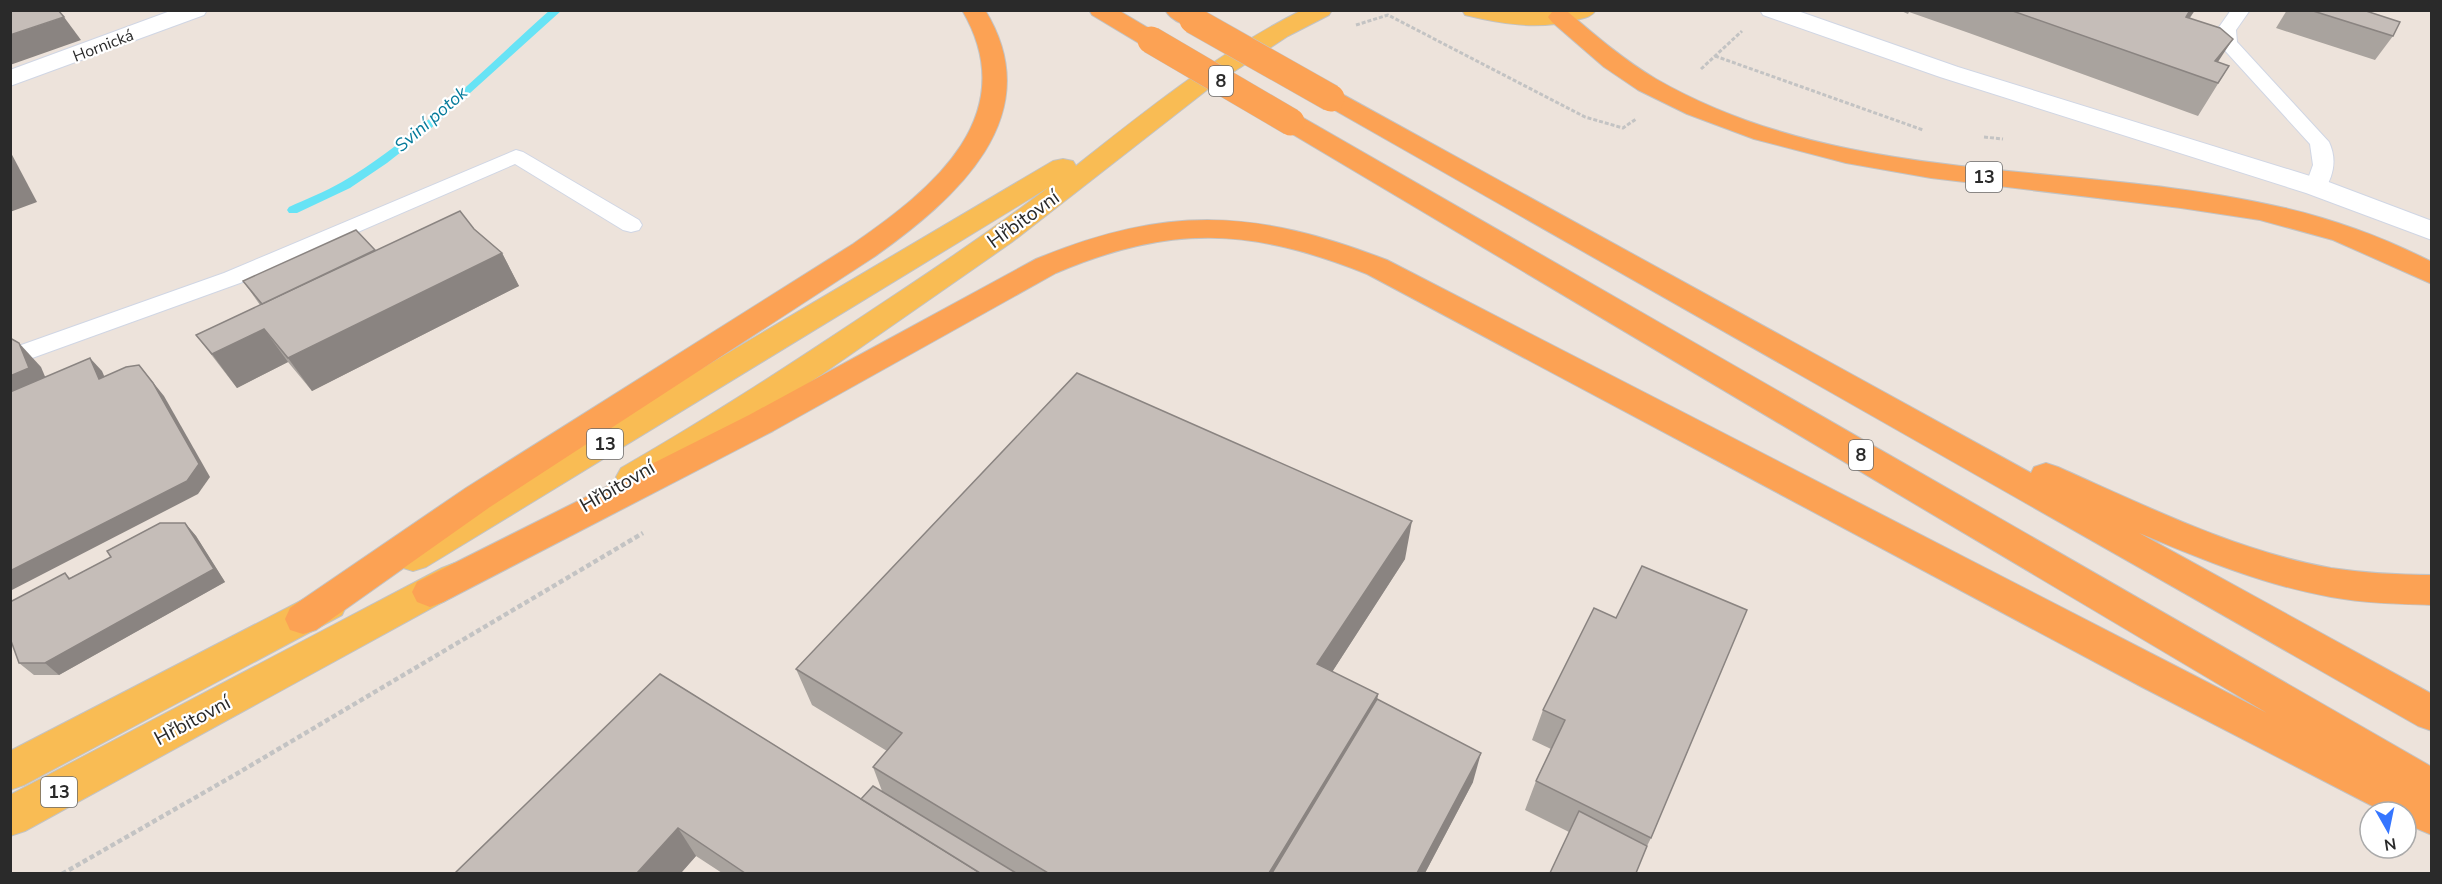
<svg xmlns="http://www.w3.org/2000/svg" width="2442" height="884" font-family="'Nunito Sans',sans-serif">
<rect width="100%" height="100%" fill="#ede3db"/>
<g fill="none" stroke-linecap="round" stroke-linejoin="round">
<path fill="#67e3f5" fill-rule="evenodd" d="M550 10H562L429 130 387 163 350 188 297 213H289L287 210 289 207C306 199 325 192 342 182 416 139 486 67 550 10Z"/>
<g stroke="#d0d6e4" stroke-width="2">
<g id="service">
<path d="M2231 10H2250L2236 30 2237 42 2329 142C2337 159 2334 176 2323 192L2316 194 2309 192 2305 187 2313 165 2310 144 2219 44 2217 30Z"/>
<polygon points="516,150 523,152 639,220 642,225 639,230 631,232 623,230 515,164 240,283 10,366 10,349 224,273"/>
</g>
</g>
<g stroke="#d0d6e4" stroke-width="2">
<g id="minor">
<polygon points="173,10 207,10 204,15 10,86 10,70"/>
<polygon points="1760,10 1795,10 1958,67 2326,181 2432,221 2432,240 2306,193 1940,77 1763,15"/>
</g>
</g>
<g stroke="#c3c3c3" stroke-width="2">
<g id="primary">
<path d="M1302 10H1332L1329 15 1288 36 1212 86 1012 242 821 375 734 432 645 486 633 490 621 486 616 477 621 468C702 422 780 371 857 320 922 277 987 234 1049 187L426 567 413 571 400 567 395 557 400 547 1053 161 1063 159 1073 161 1076 166C1148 109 1219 52 1302 10Z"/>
<path d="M1462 10H1596C1592 17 1584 18 1576 20 1538 30 1502 24 1465 15Z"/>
<polygon points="455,563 468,568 473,578 468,588 25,831 10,836 10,795 442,568"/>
<polygon points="329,589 342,593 347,604 342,615 24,785 10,790 10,751 316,593"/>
</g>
</g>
<g stroke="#c3c3c3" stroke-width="2">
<g id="trunk">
<path d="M962 10H985C1051 117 954 200 874 257L490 507 316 630 303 634 290 630 285 619 290 608 466 488 853 244C933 189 1024 115 962 10Z"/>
<polygon points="1089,10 1118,10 1160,35 1163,40 1160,45 1151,47 1142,45 1092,15"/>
<path d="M1165 10H1194L1205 20 1201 25C1188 28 1172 22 1165 10Z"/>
<path d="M1562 10 1568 12C1596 36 1624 60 1656 79 1847 189 2078 159 2285 208 2336 220 2385 238 2432 262V284L2333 240 2260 220 2181 208 1931 178 1846 163 1754 139 1687 114 1638 90 1604 67 1552 22 1548 17 1552 12Z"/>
<path d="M1331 90 1340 93 2031 473 2034 467 2046 463 2058 467C2146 506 2236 551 2331 568 2365 573 2398 575 2432 575V605C2398 604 2364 603 2331 597 2264 585 2201 559 2139 533L2432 694V731L2418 726 1322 103 1318 98 1322 93Z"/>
<path d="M1291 114 1300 116 2432 767V835L2406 824V812H2384L2140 686 1367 274C1251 228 1172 224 1056 273L773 431 443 602 430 607 417 602 412 592 417 582 749 415 1036 259C1168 205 1255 209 1387 260L2267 713 1282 128 1278 122 1282 116Z"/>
</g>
</g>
<g stroke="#c3c3c3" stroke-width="3" stroke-dasharray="4 2" stroke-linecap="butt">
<polyline points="1356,25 1388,15 1585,117 1623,128 1636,119"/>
<polyline points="1715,56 1923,130"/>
<polyline points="1701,69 1742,31"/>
<polyline points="1984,137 2003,139"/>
</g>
<polyline stroke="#c3c3c3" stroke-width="4.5" stroke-dasharray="5 3" stroke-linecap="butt" points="62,874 238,773 643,533"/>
<use href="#service" fill="#fff" fill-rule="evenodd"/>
<use href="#minor" fill="#fff" fill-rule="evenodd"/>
<use href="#primary" fill="#f9bc54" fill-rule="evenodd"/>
<use href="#trunk" fill="#fca254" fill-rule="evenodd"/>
<g stroke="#c3c3c3" stroke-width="28" stroke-linecap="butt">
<g id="trunk-bridge">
<polyline points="1193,20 1331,98"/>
<polyline points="1151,40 1291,122"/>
</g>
</g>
<use href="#trunk-bridge" stroke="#fca254" stroke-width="27"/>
</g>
<g fill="#a9a39e">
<polygon points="1899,10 2195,10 2190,18 2218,62 2229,66 2198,116 1969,33 1909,12 1908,14"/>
<polygon points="2287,10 2363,10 2393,36 2375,60 2276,28"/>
<polygon points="474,229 502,253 519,286 312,391 288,362 237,388 196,335 260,305 243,281"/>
<polygon points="185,523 196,536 225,582 59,675 34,675 19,663 65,573 70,578"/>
<polygon points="1405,559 1332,672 1378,694 1377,699 1473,782 1425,873 722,873 696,856 681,873 660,674 861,799 882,791 873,767 887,751 812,705 796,669"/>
<polygon points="1594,608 1651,838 1647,846 1569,832 1525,810 1536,781 1551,749 1532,740 1543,710"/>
</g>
<g fill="#8a8481">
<polygon points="2190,10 2195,10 2167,49 2186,17"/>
<polygon points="64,17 81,40 10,65 10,35"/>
<polygon points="2233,39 2212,71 2215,61"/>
<polygon points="10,151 37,202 10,212"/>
<polygon points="502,253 519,286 312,391 288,358"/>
<polygon points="264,329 288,362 237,388 212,354"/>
<polygon points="19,343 41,367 52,393 10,410 10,376"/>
<polygon points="90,358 102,371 111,392 99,379"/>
<polygon points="139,365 164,396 210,477 198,494 10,591 10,571"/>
<polygon points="1412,521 1405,559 1314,700 1317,664"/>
<polygon points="185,523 196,536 225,582 59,675 45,663"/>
<polygon points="1378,694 1372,730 1286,873 1269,873"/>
<polygon points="1481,753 1473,782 1425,873 1417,873"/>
<polygon points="678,828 696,856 681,873 637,873"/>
</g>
<g fill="#c5bdb8" stroke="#8a8481" stroke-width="1.5">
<polygon points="10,10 58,10 64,17 10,35"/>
<polygon points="2010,10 2190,10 2186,17 2220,28 2233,39 2215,61 2229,66 2218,83"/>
<polygon points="2310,10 2363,10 2400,22 2393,36"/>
<polygon points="460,211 474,229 502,253 288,358 264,329 212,354 196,335"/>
<polygon points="356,230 375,250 262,304 243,281"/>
<polygon points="10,338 19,343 29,368 10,376"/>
<polygon points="90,358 99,379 126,367 139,365 153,383 199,464 187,481 10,571 10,392"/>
<polygon points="1077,373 1412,521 1317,664 1378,694 1269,873 1048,873 873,767 902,733 796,669"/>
<polygon points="160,523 185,523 214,569 45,663 19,663 10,638 10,602 65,573 69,579 111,557 107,551"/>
<polygon points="1642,566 1747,610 1651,838 1536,781 1565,720 1543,710 1594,608 1616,618"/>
<polygon points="660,674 980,873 745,873 678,828 637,873 455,873"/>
<polygon points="1377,699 1481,753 1417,873 1272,873"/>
<polygon points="873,786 1016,873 980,873 861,799"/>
<polygon points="1579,811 1647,846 1636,873 1550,873"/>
</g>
<g text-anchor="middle" stroke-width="4.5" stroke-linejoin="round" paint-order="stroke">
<g font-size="16" fill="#2a2a2a" stroke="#fff">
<text transform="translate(103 45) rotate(-21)" y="6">Hornická</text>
</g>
<g fill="#fff" stroke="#6a6a6a" stroke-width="1.5">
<rect x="1209" y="66" width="24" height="30" rx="4.5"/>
<rect x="1966" y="162" width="36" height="30" rx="4.5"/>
<rect x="587" y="429" width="36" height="30" rx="4.5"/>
<rect x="1849" y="440" width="24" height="30" rx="4.5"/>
<rect x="41" y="777" width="36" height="30" rx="4.5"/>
</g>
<g font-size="18" font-weight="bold" fill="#2a2a2a">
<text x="1221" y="87">8</text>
<text x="1984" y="183">13</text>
<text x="605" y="450">13</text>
<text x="1861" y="461">8</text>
<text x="59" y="798">13</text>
</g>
<g font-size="18" font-style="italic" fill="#067b9b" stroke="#fff">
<text transform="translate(431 119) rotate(-41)" y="6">Sviní potok</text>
</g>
<g font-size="20" fill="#2a2a2a" stroke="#fff">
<text transform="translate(1023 219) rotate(-36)" y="7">Hřbitovní</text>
<text transform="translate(617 486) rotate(-30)" y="7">Hřbitovní</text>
<text transform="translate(192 720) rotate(-28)" y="7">Hřbitovní</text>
</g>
</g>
<rect width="2442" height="884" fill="none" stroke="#2a2a2a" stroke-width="24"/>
<g transform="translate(2388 830) rotate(171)"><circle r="28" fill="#ffffff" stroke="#aaaaaa" stroke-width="1.5"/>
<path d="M0-4.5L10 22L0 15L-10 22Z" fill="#3676ff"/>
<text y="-9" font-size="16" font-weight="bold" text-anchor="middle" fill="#2a2a2a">N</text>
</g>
</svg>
